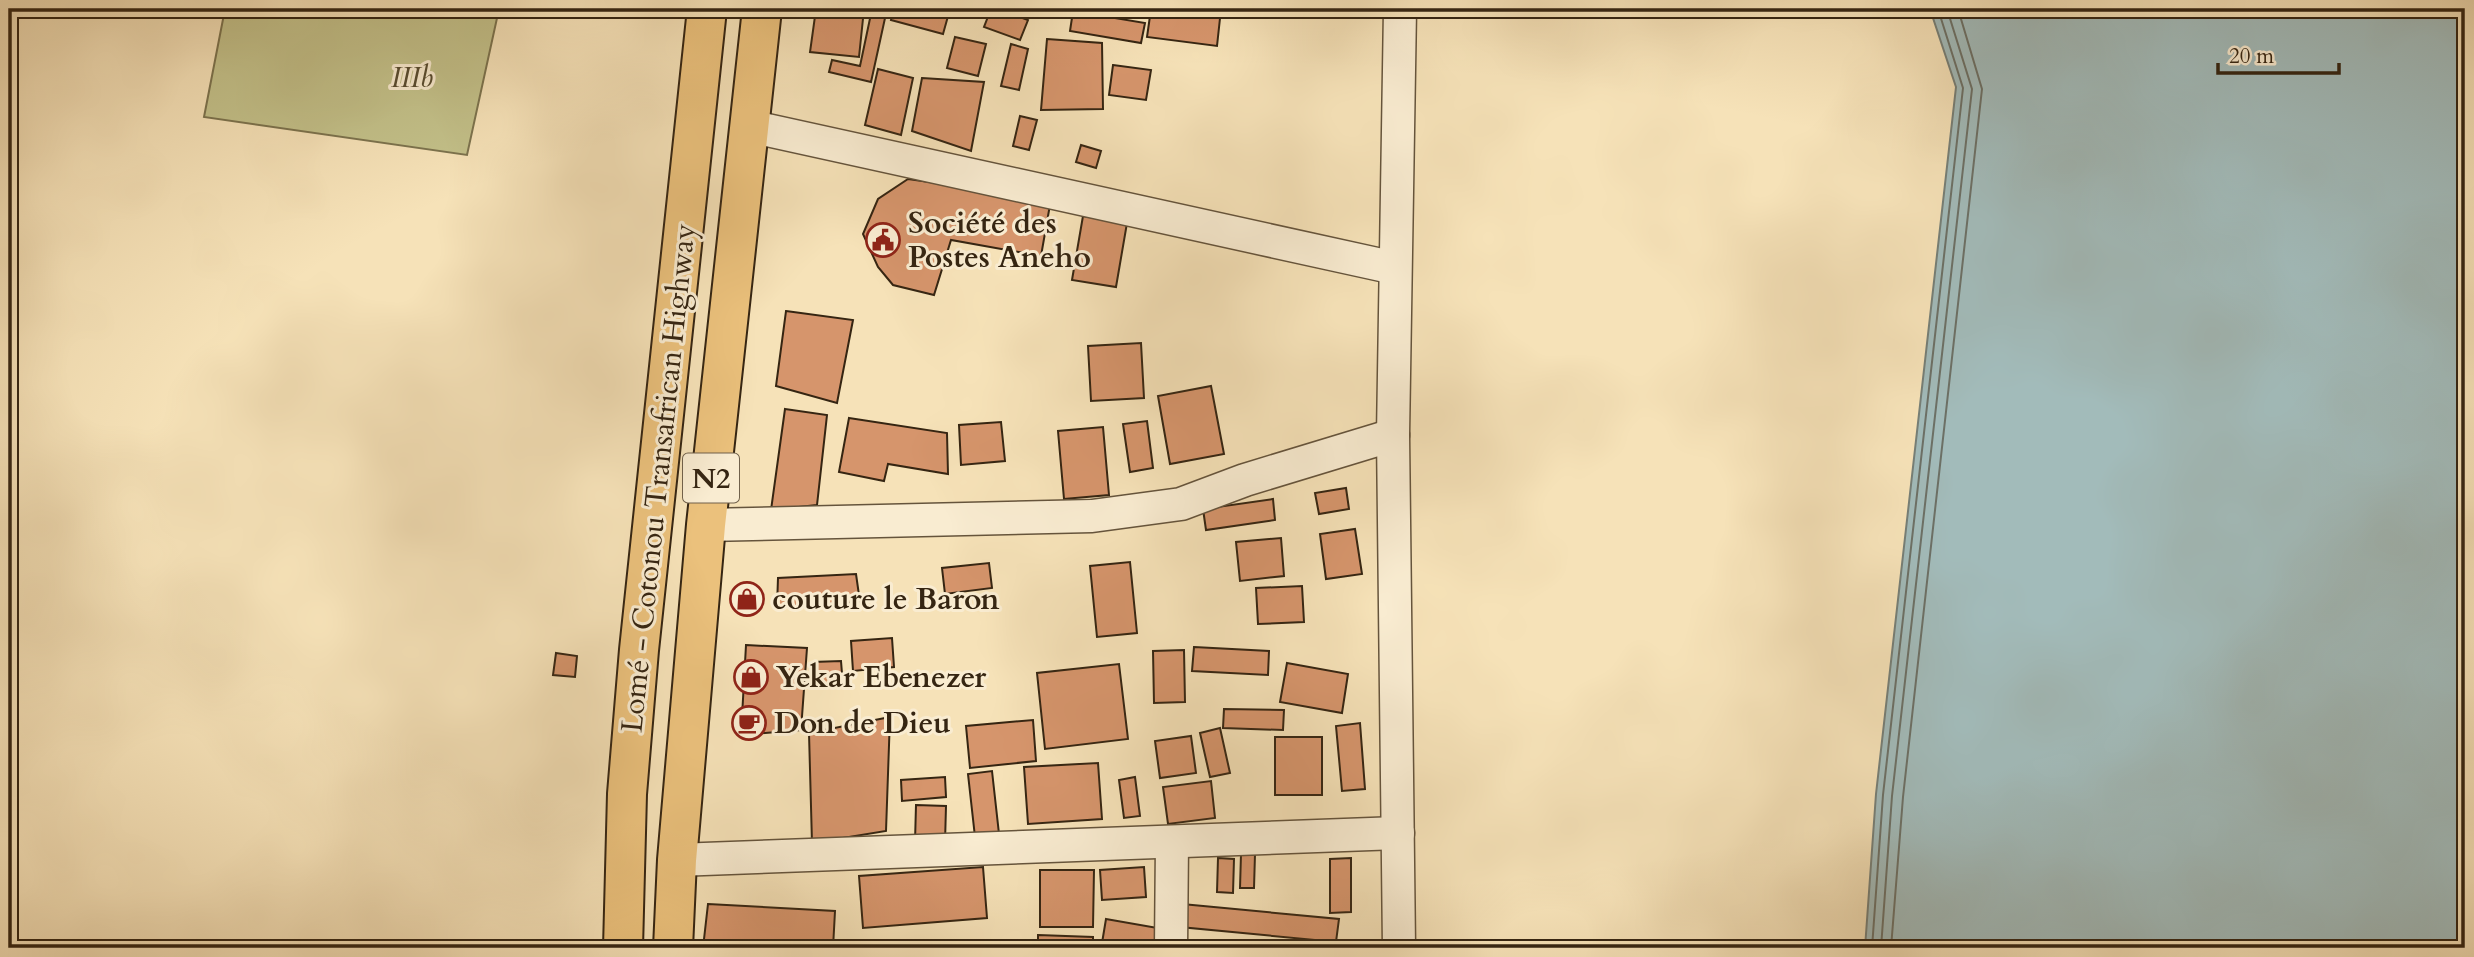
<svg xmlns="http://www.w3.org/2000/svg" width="2474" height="957" font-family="Cardo,serif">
<rect width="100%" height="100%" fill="#f6e2b8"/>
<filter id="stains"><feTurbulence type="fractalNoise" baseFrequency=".00286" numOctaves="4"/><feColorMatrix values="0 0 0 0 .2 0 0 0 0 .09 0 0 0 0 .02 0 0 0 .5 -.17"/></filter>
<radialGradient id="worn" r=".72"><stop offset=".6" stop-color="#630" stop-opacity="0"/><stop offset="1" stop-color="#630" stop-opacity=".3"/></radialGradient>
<polygon fill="#c3c18a" stroke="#7c734e" stroke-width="2" points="225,9 499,9 467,155 204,117"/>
<polygon fill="#a2bbba" stroke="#767f77" stroke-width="2" points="1930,9 2465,9 2465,948 1865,948 1876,794 1956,87"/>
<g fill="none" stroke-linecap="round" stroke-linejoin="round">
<g stroke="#6c7066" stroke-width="2">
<polyline points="1872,948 1883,795 1963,88 1938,9"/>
<polyline points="1881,948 1892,796 1972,89 1947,9"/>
<polyline points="1891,948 1903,797 1982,89 1958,9"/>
</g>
</g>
<g fill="#d6956c" stroke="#352512" stroke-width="2">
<polygon points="816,9 864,9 859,57 810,52"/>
<polygon points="872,9 887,9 871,82 829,72 832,60 860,66"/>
<polygon points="894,9 950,9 943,34 891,20"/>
<polygon points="991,9 997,9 1028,20 1020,40 984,27"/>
<polygon points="1151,9 1221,9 1217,46 1147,37"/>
<polygon points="1073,11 1145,23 1141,43 1070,31"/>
<polygon points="955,37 986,44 978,76 947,68"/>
<polygon points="1047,39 1102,43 1103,109 1041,110"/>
<polygon points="1011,44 1028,49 1019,90 1001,86"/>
<polygon points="1113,65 1151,70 1146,100 1109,95"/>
<polygon points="878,69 913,78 901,135 865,125"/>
<polygon points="922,78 984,82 971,151 912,131"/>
<polygon points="1020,116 1037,120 1029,150 1013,146"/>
<polygon points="1081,145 1101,151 1096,168 1076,162"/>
<polygon points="908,179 1051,199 1041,256 951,240 934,295 893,285 878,267 863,234 878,199"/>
<polygon points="1083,216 1127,223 1116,287 1072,280"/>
<polygon points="786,311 853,320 837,403 776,386"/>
<polygon points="1141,343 1144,398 1091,401 1088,346"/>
<polygon points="1211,386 1224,454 1170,464 1158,396"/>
<polygon points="785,409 827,415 817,505 771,510"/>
<polygon points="849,418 947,433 948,474 888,464 884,481 839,472"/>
<polygon points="1147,421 1153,468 1130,472 1123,424"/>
<polygon points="1001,422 1005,461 961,465 959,425"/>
<polygon points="1103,427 1109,495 1064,499 1058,431"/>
<polygon points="1346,488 1349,509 1319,514 1315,493"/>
<polygon points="1273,499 1275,520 1206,530 1203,509"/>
<polygon points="1355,529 1362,574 1326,579 1320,534"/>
<polygon points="1281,538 1284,576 1240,581 1236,542"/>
<polygon points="1130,562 1137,633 1097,637 1090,566"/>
<polygon points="989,563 992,588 945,594 942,568"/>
<polygon points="856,574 860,602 777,607 778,578"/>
<polygon points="1302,586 1304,622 1258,624 1256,588"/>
<polygon points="892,638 894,667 853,671 851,641"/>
<polygon points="746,645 807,648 801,730 741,735"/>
<polygon points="1194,647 1269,651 1268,675 1192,671"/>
<polygon points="1184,650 1185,702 1154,703 1153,651"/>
<polygon points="556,653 577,656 575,677 553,675"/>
<polygon points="841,661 843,686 814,688 813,662"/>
<polygon points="1287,663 1348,674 1342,713 1280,702"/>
<polygon points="1119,664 1128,739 1045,749 1037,673"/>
<polygon points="1224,709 1284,710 1283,730 1223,728"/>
<polygon points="890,717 886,831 812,843 809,733"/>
<polygon points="1033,720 1036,761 970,768 966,726"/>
<polygon points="1360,723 1365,789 1342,791 1336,726"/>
<polygon points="1220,728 1230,773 1210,777 1200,733"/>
<polygon points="1191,736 1196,773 1160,778 1155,741"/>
<rect x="1275" y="737" width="47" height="58"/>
<polygon points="1098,763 1102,819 1028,824 1024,767"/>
<polygon points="992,771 999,834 975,837 968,774"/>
<polygon points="945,777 946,797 902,801 901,780"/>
<polygon points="1135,777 1140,816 1124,818 1119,780"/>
<polygon points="1211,781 1215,818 1168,824 1163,787"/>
<polygon points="916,805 946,806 945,843 915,842"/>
<polygon points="1241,854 1255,854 1254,888 1240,888"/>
<polygon points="1218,858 1234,859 1233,893 1217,892"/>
<polygon points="1351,858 1351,912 1330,913 1330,859"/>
<polygon points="983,867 987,918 863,928 859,876"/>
<polygon points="1144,867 1146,897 1102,900 1100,870"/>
<polygon points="1040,870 1094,870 1093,927 1040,927"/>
<polygon points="708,904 835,911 833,948 703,948"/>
<polygon points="1182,904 1339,919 1336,942 1180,927"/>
<polygon points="1106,919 1169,930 1165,948 1131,948 1102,943"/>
<polygon points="1038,935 1093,937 1093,948 1038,948"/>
</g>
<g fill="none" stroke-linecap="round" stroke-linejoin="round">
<g stroke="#65543c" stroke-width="35">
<g id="street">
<polyline points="749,126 1395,268"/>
<polyline points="706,525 1092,516 1181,504 1245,480 1393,435"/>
<polyline points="677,860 1398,833"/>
<polyline points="1171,948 1172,842"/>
<polyline points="1399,948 1393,435 1400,9"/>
</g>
</g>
<g stroke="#352512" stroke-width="42">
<g id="highway">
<polyline points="623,948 627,794 639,650 707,9"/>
<polyline points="673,948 677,860 706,525 762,9"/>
</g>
</g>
<use href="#street" stroke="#f9ecd1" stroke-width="32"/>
<use href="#highway" stroke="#ebc17c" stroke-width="38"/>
</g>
<defs>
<g id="civic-ring" transform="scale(1.75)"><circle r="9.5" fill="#f9ecd1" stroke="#8f2418" stroke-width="1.5"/><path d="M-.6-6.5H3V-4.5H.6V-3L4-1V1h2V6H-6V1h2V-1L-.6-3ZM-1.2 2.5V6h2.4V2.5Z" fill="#8f2418"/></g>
<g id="shop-ring" transform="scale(1.75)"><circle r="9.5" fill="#f9ecd1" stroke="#8f2418" stroke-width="1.5"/><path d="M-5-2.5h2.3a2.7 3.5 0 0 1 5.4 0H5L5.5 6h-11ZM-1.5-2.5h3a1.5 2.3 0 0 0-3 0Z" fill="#8f2418"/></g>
<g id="cafe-ring" transform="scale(1.75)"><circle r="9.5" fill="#f9ecd1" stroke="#8f2418" stroke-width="1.5"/><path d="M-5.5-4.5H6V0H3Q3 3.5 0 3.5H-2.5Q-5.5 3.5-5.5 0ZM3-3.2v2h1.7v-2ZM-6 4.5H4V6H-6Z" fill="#8f2418"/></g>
</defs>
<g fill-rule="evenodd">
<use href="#civic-ring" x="883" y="240"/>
<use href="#shop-ring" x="747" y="599"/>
<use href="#shop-ring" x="751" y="677"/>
<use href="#cafe-ring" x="749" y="723"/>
</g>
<g text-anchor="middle" stroke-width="6" stroke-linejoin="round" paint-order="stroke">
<rect fill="#f9ecd1" stroke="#70614b" stroke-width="2" x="683" y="453.5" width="56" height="49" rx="5"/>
<g font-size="28" font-weight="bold" fill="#352512">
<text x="711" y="488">N2</text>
</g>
<g font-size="30" font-style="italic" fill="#584c30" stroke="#f9ecd1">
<text x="412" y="87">IIIb</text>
</g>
<g font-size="30" font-weight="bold" fill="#352512" stroke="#f9ecd1" text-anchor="start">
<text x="908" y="233">Société des<tspan x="908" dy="34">Postes Aneho</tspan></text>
<text x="772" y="609">couture le Baron</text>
<text x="776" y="687">Yekar Ebenezer</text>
<text x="774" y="733">Don de Dieu</text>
</g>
<g font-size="30" fill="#352512" stroke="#f9ecd1">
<text transform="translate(658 478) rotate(-84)" y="10">Lomé - Cotonou Transafrican Highway</text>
</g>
</g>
<rect width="2474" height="957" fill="none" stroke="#f6e2b8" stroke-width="35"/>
<rect x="10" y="10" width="2453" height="936" fill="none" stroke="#352512" stroke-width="3.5"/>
<rect x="18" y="18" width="2439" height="922" fill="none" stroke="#352512" stroke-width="2"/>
<path d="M2218 63v10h121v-10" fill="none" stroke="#352512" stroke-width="3.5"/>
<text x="2229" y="63" font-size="21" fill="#352512" stroke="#f9ecd1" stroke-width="5" paint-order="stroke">20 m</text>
<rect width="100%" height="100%" filter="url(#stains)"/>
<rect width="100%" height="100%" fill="url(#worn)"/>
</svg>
